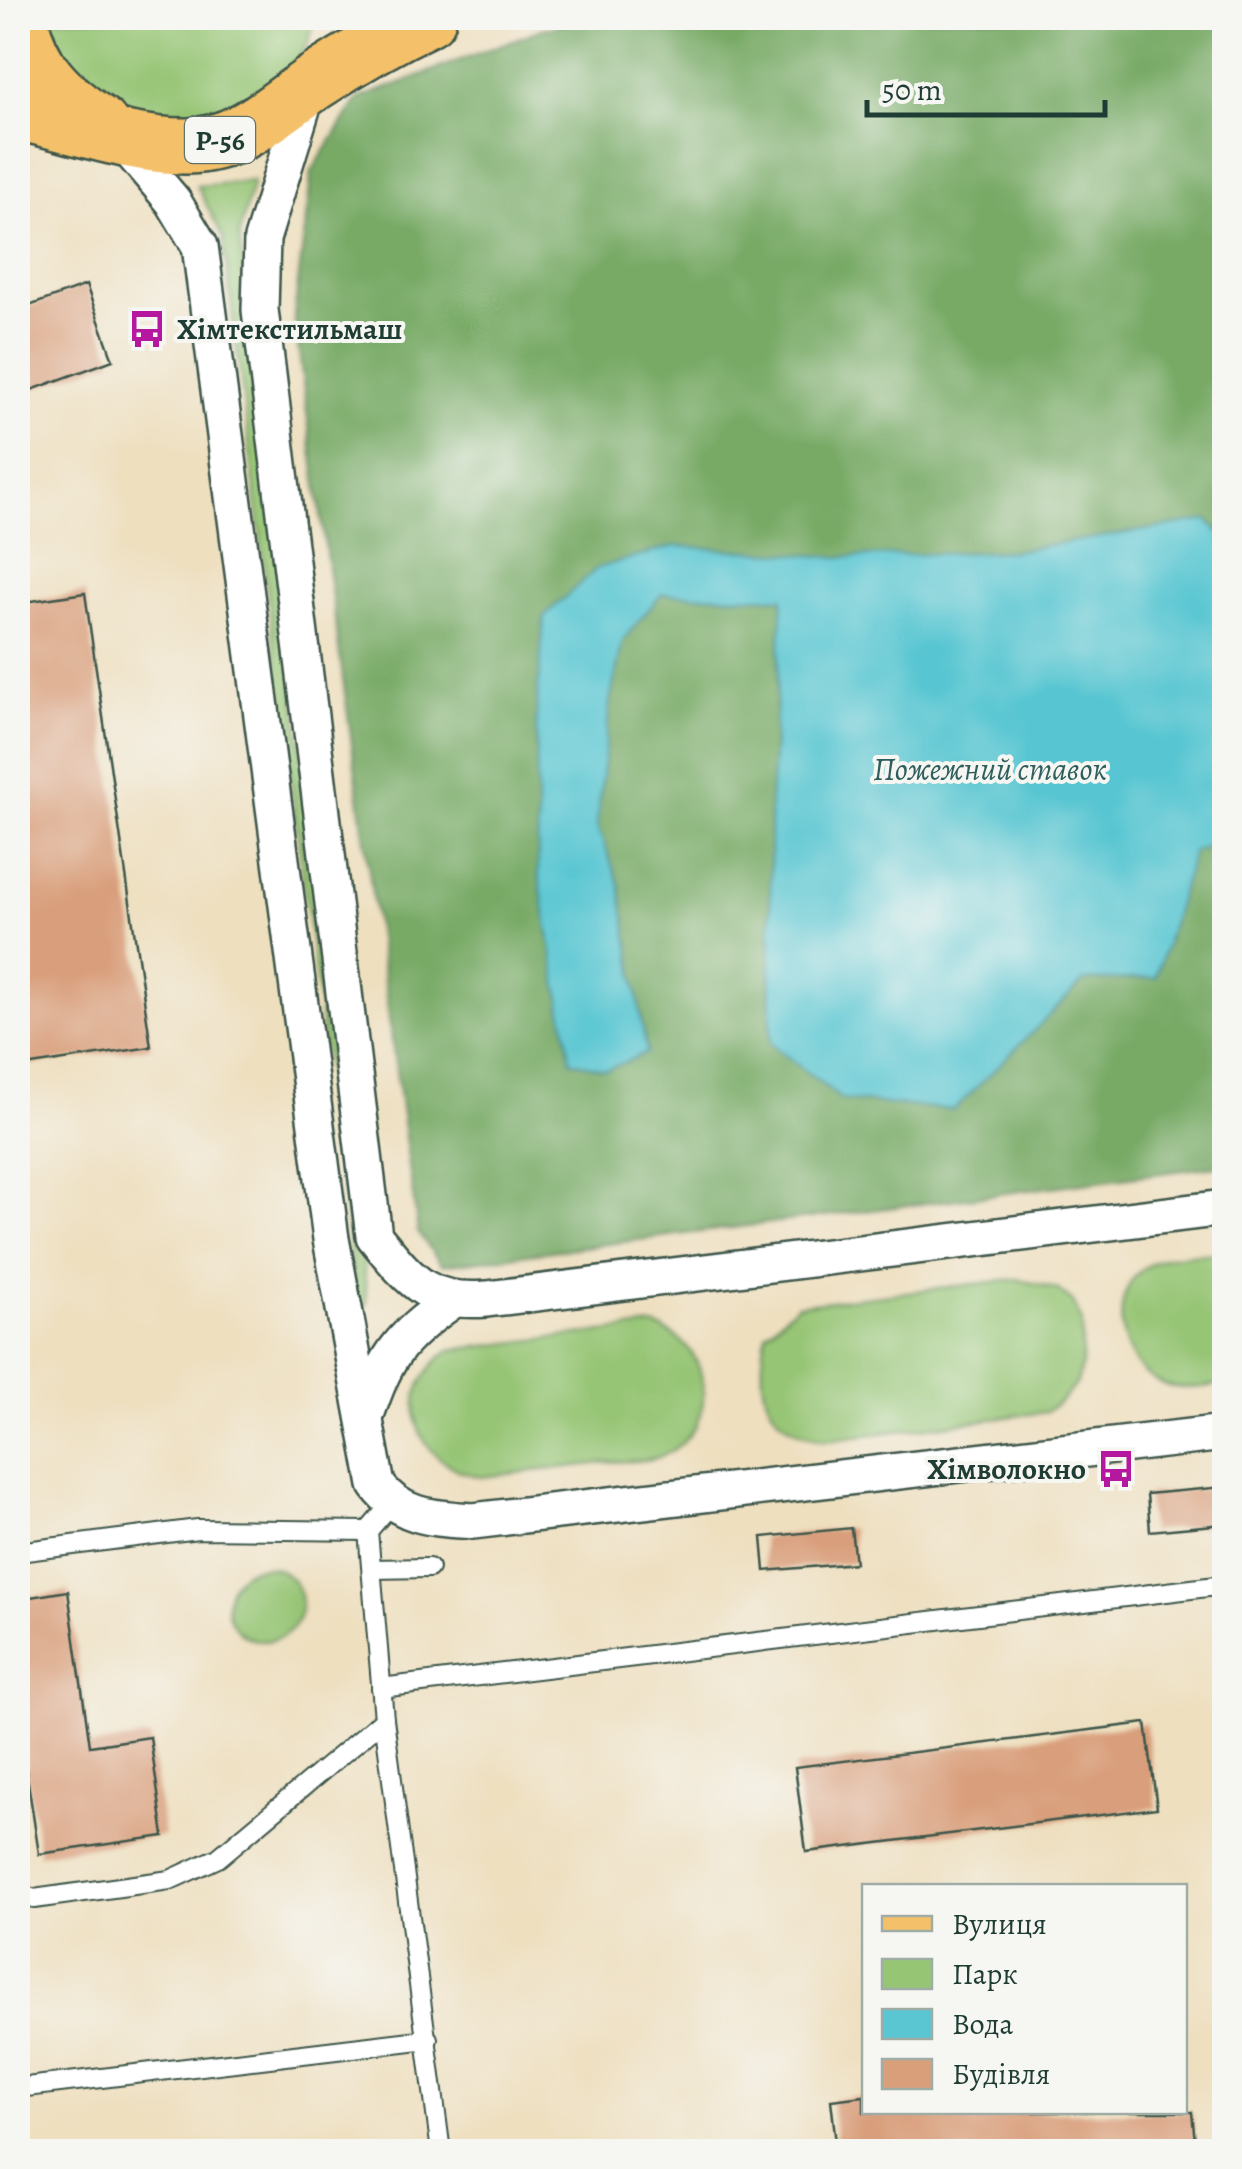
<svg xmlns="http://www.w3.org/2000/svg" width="1242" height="2169" font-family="Alegreya,serif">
<rect width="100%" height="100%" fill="#f6f6f2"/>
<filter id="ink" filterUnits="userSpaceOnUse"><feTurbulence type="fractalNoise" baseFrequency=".01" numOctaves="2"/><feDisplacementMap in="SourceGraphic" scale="20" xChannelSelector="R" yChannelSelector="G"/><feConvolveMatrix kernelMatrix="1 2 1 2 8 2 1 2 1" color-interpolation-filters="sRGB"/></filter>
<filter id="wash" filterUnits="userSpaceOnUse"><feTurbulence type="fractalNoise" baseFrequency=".0048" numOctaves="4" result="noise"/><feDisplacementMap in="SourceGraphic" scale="40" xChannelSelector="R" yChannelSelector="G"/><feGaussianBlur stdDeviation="2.25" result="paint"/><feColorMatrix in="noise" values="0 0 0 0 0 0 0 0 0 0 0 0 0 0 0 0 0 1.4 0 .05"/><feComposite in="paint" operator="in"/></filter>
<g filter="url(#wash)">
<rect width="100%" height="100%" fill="#eedfbf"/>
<g fill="#96c574" stroke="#5a8154" stroke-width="2.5">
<polygon points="40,18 315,18 309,42 281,83 194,126 108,109 73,82"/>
<polygon points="253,181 239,235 362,1245 367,1304 357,1308 223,237 197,186"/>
<path d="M1224 1253V1384C1204 1387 1182 1391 1162 1384 1115 1365 1104 1285 1154 1262 1173 1253 1204 1255 1224 1253Z"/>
<path d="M1017 1279 1057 1289 1073 1302 1082 1322V1362L1077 1383 1063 1399 1046 1412 826 1440C762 1427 757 1390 766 1333L797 1305Z"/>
<path d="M654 1326C680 1335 697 1351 702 1379 708 1412 694 1440 664 1455 649 1462 627 1461 611 1462 568 1467 524 1472 481 1477 413 1464 390 1393 450 1350Z"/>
<circle cx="264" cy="1604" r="37"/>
</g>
<polygon fill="#78aa66" stroke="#4c744d" stroke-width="2.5" points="590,18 1224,18 1224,1165 442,1265 418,1233 294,316 312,171 358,99 542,29"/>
<polygon fill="#59c6d2" stroke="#3c8283" stroke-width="2.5" points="1208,520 1224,537 1224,840 1193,852 1156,978 1084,981 954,1110 842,1100 771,1044 770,801 783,598 662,594 623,640 610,701 597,826 620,885 647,1053 606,1070 571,1061 538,872 536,716 544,616 597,568 674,546 840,557 1013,551"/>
<g id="blocks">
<g fill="#d99f7b">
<polygon points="86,285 113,360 18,395 18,310"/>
<polygon points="85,593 151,1047 18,1067 18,603"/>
<polygon points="1224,1487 1224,1524 1150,1531 1147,1494"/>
<polygon points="851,1528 855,1563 765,1571 762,1537"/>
<polygon points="68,1591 90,1746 150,1737 164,1836 39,1854 24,1756 18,1757 18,1599"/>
<polygon points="1146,1723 1157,1808 806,1852 795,1767"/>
<polygon points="864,2096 864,2112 1192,2112 1196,2152 837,2152 831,2100"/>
</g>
</g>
</g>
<g filter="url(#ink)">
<use href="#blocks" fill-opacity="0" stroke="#3e5549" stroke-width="2.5"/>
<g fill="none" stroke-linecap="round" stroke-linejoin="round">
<g stroke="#3e5549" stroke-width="22">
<g id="service">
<polyline points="391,1504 368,1531 384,1719 441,2152"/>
<polyline points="18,1552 198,1529 368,1531"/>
<polyline points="372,1569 429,1568"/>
<polyline points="381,1688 1224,1585"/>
<polyline points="18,1893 34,1899 170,1880 218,1858 384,1719"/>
<polyline points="18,2088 428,2039"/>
</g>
</g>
<g stroke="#3e5549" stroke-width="40">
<g id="minor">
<path d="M309 86 262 239 260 310 374 1236C411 1281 426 1304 487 1299L1224 1208"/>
<path d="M117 135 173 201 200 246 331 1239 377 1485C401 1518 434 1518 473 1521L1224 1433"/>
<path d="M365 1418C386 1357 396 1340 450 1302"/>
</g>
</g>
<g stroke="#3e5549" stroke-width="60">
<g id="primary">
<path d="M20 18C29 69 59 98 101 125"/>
<path d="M18 117 30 115C81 127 136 147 188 146 242 144 273 110 315 82 352 58 388 37 428 18"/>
</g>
</g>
<use href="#service" stroke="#fff" stroke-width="18"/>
<use href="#minor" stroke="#fff" stroke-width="35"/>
<use href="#primary" stroke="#f4c16a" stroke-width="55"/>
</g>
</g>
<defs>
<g id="bus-bare" transform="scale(3)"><path d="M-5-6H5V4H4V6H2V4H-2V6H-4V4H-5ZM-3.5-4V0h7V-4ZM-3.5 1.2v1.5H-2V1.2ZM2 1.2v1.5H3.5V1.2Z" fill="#b5179e" stroke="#f6f6f2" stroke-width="2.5" paint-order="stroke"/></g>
</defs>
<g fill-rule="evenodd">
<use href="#bus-bare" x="147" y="329"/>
<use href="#bus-bare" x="1116" y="1469"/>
</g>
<g text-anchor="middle" stroke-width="8" stroke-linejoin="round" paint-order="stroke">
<rect fill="#f6f6f2" stroke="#60746d" stroke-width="2.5" x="185" y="117" width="70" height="46" rx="8"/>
<g font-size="28" font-weight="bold" fill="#1f3d34">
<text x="220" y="150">Р-56</text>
</g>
<g font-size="30" font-weight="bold" fill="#1f3d34" stroke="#f6f6f2" text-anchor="start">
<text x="177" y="339">Хімтекстильмаш</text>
<text x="1086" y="1479" text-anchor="end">Хімволокно</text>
</g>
<g font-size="32" font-style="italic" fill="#2e5f5c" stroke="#f6f6f2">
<text x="990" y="780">Пожежний ставок</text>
</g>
</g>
<rect width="1242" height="2169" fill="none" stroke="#f6f6f2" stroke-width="60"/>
<rect x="862" y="1884" width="325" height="230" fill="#f6f6f2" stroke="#a0aca6" stroke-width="2.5"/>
<rect x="882" y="1916" width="50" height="15" fill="#f4c16a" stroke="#a0aca6" stroke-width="2.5"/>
<text x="952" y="1934" font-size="30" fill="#1f3d34">Вулиця</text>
<rect x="882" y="1959" width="50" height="30" fill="#96c574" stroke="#a0aca6" stroke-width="2.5"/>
<text x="952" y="1984" font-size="30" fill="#1f3d34">Парк</text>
<rect x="882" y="2009" width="50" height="30" fill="#59c6d2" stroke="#a0aca6" stroke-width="2.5"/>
<text x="952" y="2034" font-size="30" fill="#1f3d34">Вода</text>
<rect x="882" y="2059" width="50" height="30" fill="#d99f7b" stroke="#a0aca6" stroke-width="2.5"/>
<text x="952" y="2084" font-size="30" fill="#1f3d34">Будівля</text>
<path d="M867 100v15h238v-15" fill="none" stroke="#1f3d34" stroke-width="5"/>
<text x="882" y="100" font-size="30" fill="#1f3d34" stroke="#f6f6f2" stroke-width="8" paint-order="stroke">50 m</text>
</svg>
